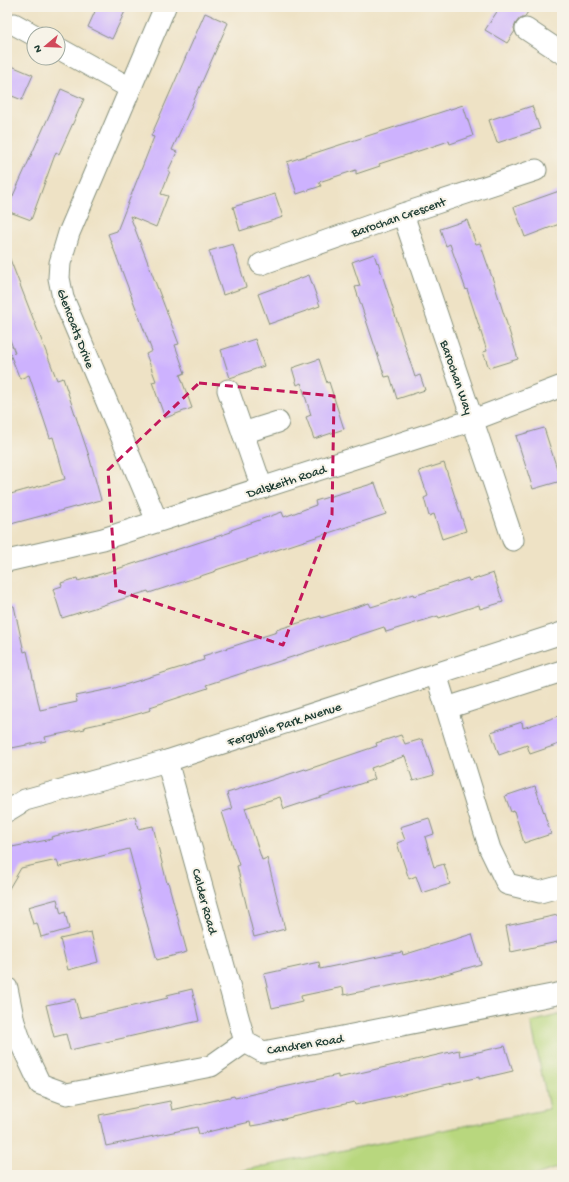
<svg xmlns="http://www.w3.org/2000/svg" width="569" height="1182" font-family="'Gochi Hand',sans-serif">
<rect width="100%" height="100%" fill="#f7f3e8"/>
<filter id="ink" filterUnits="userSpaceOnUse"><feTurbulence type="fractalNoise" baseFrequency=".025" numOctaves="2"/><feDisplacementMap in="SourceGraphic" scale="8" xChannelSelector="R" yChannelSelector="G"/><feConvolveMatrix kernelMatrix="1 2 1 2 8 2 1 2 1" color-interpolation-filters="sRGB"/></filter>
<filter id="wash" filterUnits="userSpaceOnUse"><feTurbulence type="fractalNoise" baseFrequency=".012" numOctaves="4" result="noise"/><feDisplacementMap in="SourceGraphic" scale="16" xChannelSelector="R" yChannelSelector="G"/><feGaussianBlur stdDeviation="0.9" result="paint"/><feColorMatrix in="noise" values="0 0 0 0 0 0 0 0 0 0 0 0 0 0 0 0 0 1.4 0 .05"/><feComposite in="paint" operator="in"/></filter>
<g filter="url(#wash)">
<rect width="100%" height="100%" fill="#eee2c5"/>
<polygon fill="#b8d77e" stroke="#6c8a59" points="562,1014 562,1166 536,1175 220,1175 549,1109 531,1022"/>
<g id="blocks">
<g fill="#cdb2fe">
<polygon points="97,7 127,7 112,39 88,27"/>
<polygon points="500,7 531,7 524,18 520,18 516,23 514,28 515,31 507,43 485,30"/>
<polygon points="205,13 228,23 172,150 177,152 168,171 170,171 161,194 168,196 156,227 130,216 179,344 175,345 185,373 180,375 192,408 165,418 152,382 156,381 146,354 152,351 108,234 117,231 154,137 151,136"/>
<polygon points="7,64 33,75 22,100 7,94"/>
<polygon points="61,89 84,99 59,154 56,152 31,220 7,211 7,209"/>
<polygon points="463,105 473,136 450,144 449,141 379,164 380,166 356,174 356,170 319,182 321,186 297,194 287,162"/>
<polygon points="532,106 540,129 497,143 489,120"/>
<polygon points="562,190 562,223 525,237 514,207"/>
<polygon points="275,194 283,217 240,231 233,207"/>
<polygon points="467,220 476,244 480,243 493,280 518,359 489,368 483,352 487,351 467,289 466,290 450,244 446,246 440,229"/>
<polygon points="233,244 246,287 223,295 209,251"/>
<polygon points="7,254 8,254 57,380 63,378 89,456 101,500 7,525 7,495 65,479 53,437 50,438 29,375 20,379 10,354 15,353 7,332"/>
<polygon points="374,254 377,263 378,262 415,377 420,375 425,390 397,399 390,376 385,377 355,287 360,286 352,262"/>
<polygon points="309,275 320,306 269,324 258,294"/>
<polygon points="255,339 264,366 230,378 221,350"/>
<polygon points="319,359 327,383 329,382 344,429 314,439 306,417 311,415 301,383 297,385 292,368"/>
<polygon points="544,428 561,481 533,489 516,436"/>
<polygon points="444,463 466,531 442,539 434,514 429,516 424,498 428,496 419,471"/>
<polygon points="375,483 386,514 216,570 216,571 149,593 148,591 62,618 53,589 62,586 61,583 77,578 78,581 114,570 231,532 231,530 282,512 284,517 316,505 315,501"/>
<polygon points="493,573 503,602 480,609 479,605 439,618 438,616 386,632 384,627 206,685 208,688 150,707 151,710 121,719 84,727 85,729 45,737 46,741 7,749 7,606 14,606 24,652 27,651 40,710 77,702 76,696 115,688 204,660 203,656 277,632 276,630 321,616 321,618 369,603 371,607 413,594 414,596 468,578 469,581"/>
<polygon points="562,715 562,743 530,754 527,745 499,755 491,732 522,722 523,728"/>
<polygon points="401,735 405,744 422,739 434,775 413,781 405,756 371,768 375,779 284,809 280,797 245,808 262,860 267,858 285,929 254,937 237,866 239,865 222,812 232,809 227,793 262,782 262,783 305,769 306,770 377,746 376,743"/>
<polygon points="535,786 551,834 524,843 514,811 511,812 505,796"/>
<polygon points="135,816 138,829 153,826 167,883 168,882 187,952 157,960 138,891 140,890 129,849 59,867 57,860 21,868 7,892 7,848 52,839 51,837"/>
<polygon points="429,818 434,834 425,837 434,867 444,864 450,884 422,893 416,876 409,879 397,843 405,840 400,827"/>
<polygon points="57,899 61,914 65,912 69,929 41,937 37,923 33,924 28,907"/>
<polygon points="562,914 562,941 511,952 506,926"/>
<polygon points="91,932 98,962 68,970 60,939"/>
<polygon points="472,934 481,964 429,979 429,978 344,995 343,987 301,996 302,1001 272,1008 264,974 319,962 320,969 402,952 403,955"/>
<polygon points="192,989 199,1021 70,1050 66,1034 54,1037 46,1005 75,999 80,1018 168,998 167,995"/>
<polygon points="505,1046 513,1071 479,1079 479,1077 355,1105 354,1102 292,1116 292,1117 263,1124 251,1126 250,1122 199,1134 197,1127 106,1146 99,1115 170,1101 172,1110 234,1096 235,1098 338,1075 338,1078 459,1050 460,1056"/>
</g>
</g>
</g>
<g filter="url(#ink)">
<use href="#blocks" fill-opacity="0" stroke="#86907c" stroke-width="1"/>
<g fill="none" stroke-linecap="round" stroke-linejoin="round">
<g stroke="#86907c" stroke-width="23">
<g id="street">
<polyline points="14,24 34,35"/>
<polyline points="526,29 562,53"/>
<polyline points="58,48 130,88"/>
<polyline points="403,214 513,540"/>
<polyline points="261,264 403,214 536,170"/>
<polyline points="228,390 262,488"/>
<polyline points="243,433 278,422"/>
<polyline points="157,521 63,298 59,278 60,263 69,233 165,7"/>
<polyline points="7,561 103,539 473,420 562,386"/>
<polyline points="436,674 490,849 507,884 540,892 562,886"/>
<polyline points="447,708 562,671"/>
<polyline points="167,761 245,1042"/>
<polyline points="7,811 25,800 167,761 562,633"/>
<polyline points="7,988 14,1022 23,1048 40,1084 67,1094 211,1066 245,1042 263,1052 327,1040 562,993"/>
</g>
</g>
<use href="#street" stroke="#fff" stroke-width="21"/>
</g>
</g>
<path fill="none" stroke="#c2185b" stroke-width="3" stroke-dasharray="8 5" stroke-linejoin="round" d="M199 383 334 396 332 515 283 645 116 590 108 470Z"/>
<g text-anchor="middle" stroke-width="4" stroke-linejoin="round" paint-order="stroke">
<g font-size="13" fill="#1f3d34" stroke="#f7f3e8">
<text transform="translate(398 216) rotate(-19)" y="5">Barochan Crescent</text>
<text transform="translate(77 328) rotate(69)" y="5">Glencoats Drive</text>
<text transform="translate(458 377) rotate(71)" y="5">Barochan Way</text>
<text transform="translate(286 480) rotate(-18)" y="5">Dalskeith Road</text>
<text transform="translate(284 723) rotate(-18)" y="5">Ferguslie Park Avenue</text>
<text transform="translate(206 901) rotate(75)" y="5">Calder Road</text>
<text transform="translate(305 1043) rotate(-9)" y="5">Candren Road</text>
</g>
</g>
<rect width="569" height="1182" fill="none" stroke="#f7f3e8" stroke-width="24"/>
<g transform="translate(46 46) rotate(251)"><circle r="19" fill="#f7f3e8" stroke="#a1aaa0"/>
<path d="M0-3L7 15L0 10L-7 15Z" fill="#d1495b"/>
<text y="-6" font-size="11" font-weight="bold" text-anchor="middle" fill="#1f3d34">N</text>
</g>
</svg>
